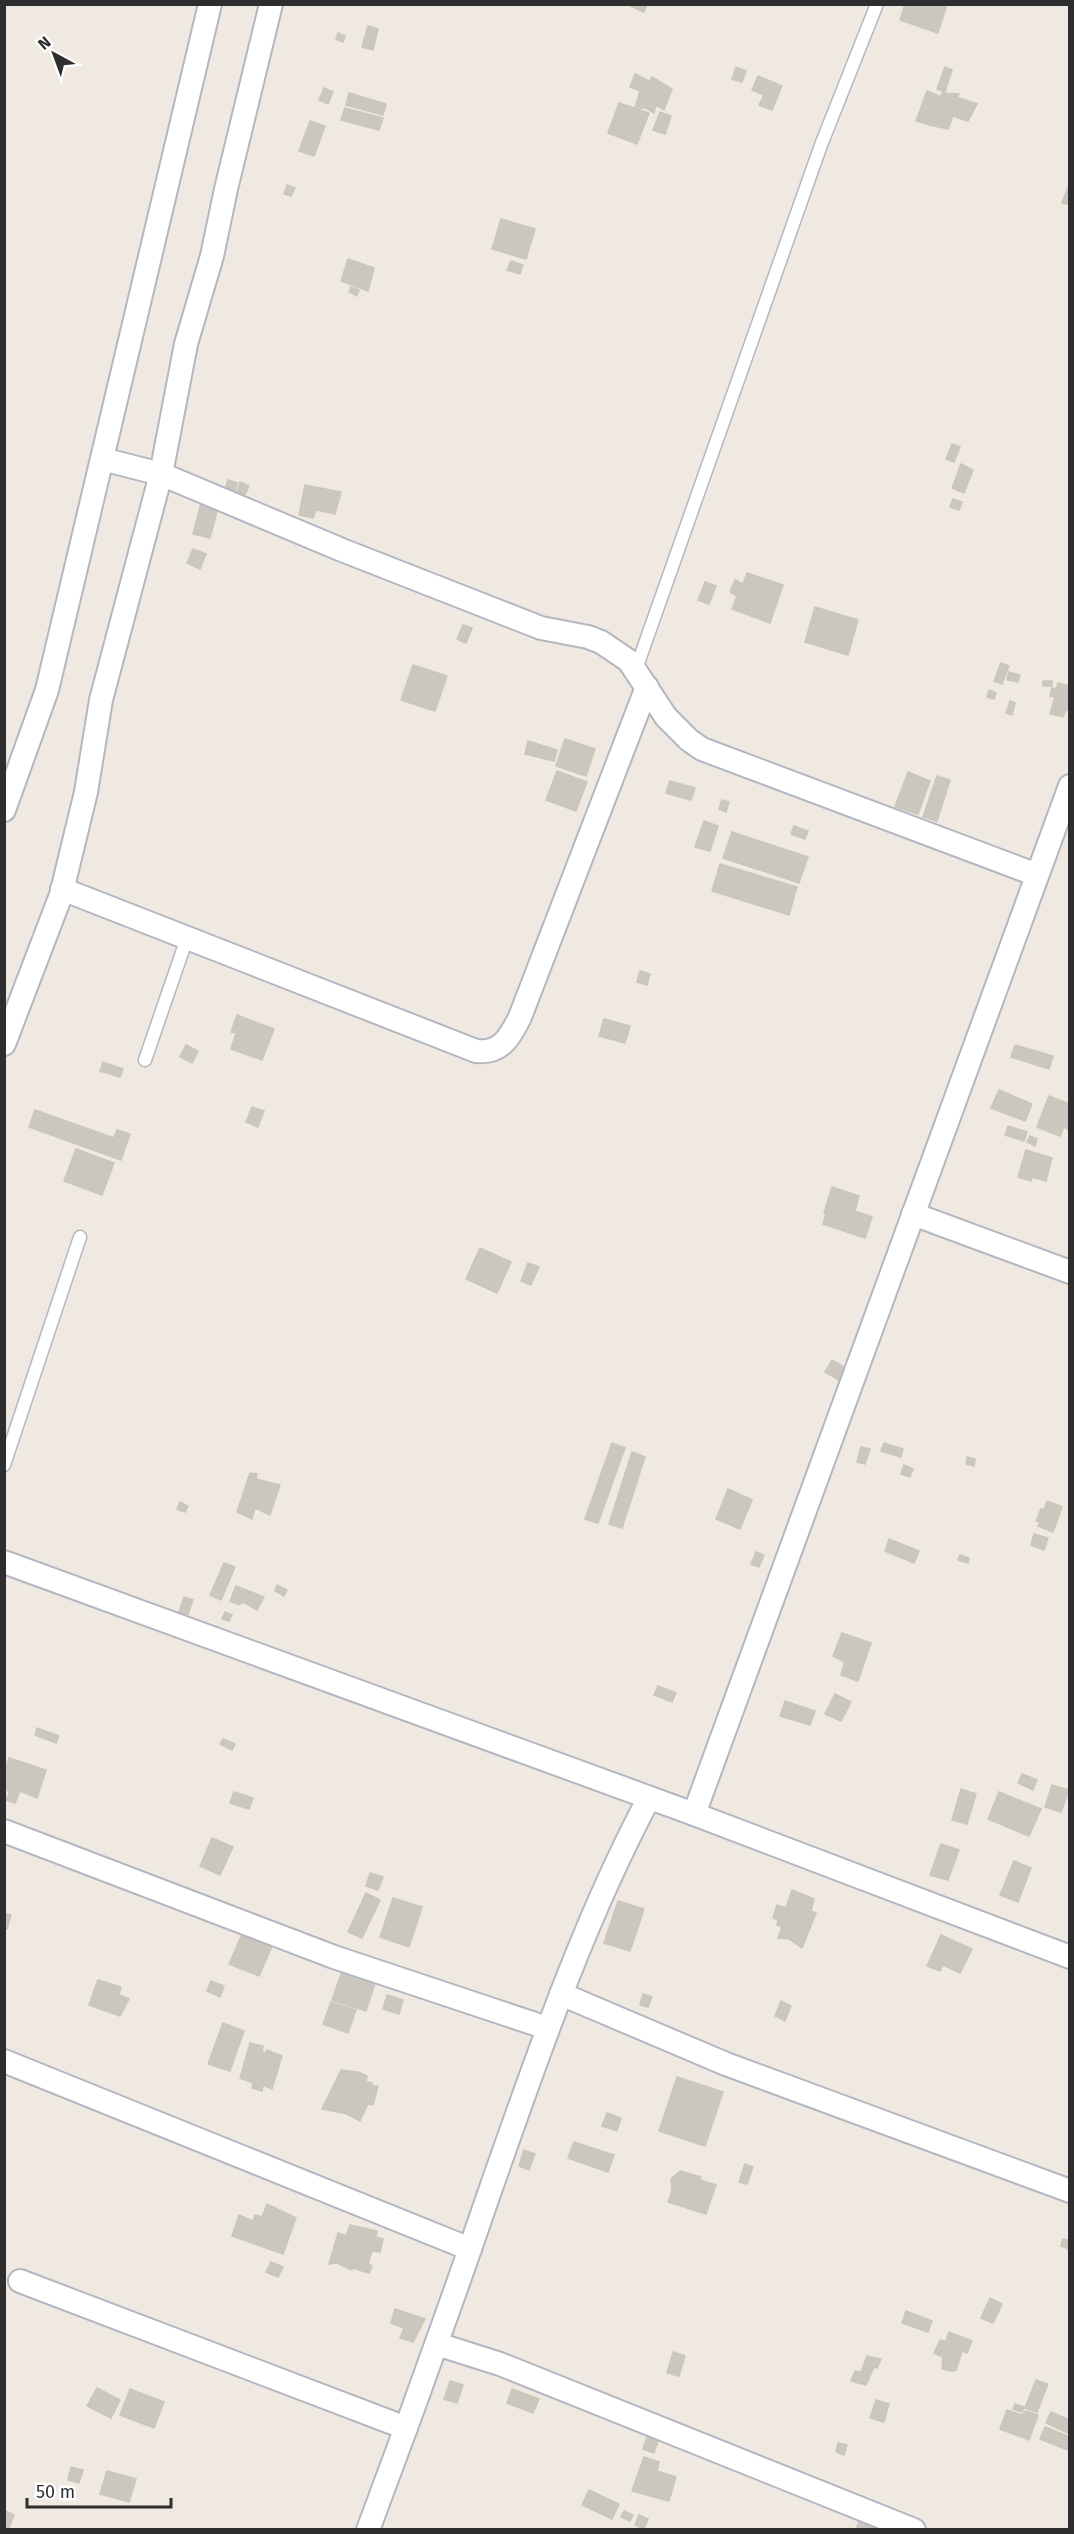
<svg xmlns="http://www.w3.org/2000/svg" width="1074" height="2534" font-family="'Fira Sans',sans-serif">
<rect width="100%" height="100%" fill="#efe9e1"/>
<g fill="#cbc7bf" stroke="#cbc5ba" stroke-width="1.5">
<polygon points="626,4 647,4 644,12"/>
<polygon points="905,4 947,4 938,33 900,20"/>
<polygon points="368,26 378,29 373,50 362,47"/>
<polygon points="338,33 345,36 343,42 336,39"/>
<polygon points="736,67 746,71 742,82 732,79"/>
<polygon points="945,67 952,70 945,92 937,89"/>
<polygon points="635,74 649,81 652,77 672,89 664,110 656,105 654,113 646,108 635,108 640,91 630,87"/>
<polygon points="758,76 782,86 772,110 759,105 764,95 752,90"/>
<polygon points="324,88 333,92 328,104 319,100"/>
<polygon points="927,91 939,96 928,124 916,121"/>
<polygon points="349,93 386,104 383,115 346,105"/>
<polygon points="942,93 959,94 957,97 977,104 968,121 953,116 948,129 929,125"/>
<polygon points="619,103 649,113 637,144 608,133"/>
<polygon points="345,108 383,118 379,130 341,120"/>
<polygon points="660,112 671,116 665,134 653,130"/>
<polygon points="310,121 325,126 314,156 299,151"/>
<polygon points="287,185 295,188 291,196 284,194"/>
<polygon points="1068,187 1070,187 1070,205 1062,203"/>
<polygon points="501,219 535,229 526,259 492,249"/>
<polygon points="348,259 374,268 368,291 341,281"/>
<polygon points="511,261 523,265 520,274 507,270"/>
<polygon points="351,287 359,290 357,296 349,292"/>
<polygon points="952,444 960,447 954,462 946,459"/>
<polygon points="961,464 973,470 964,493 952,488"/>
<polygon points="228,480 237,483 234,494 224,491"/>
<polygon points="240,482 249,486 245,495 237,491"/>
<polygon points="305,485 341,492 335,514 316,510 313,518 299,515"/>
<polygon points="202,499 219,504 210,538 193,534"/>
<polygon points="953,499 962,502 959,510 950,507"/>
<polygon points="193,549 206,554 200,569 187,563"/>
<polygon points="747,573 783,585 770,623 732,609 737,596 730,592 735,580 743,584"/>
<polygon points="705,582 716,586 709,604 698,600"/>
<polygon points="815,607 858,620 848,655 805,642"/>
<polygon points="463,625 472,628 466,643 457,639"/>
<polygon points="1001,663 1009,666 1002,684 994,681"/>
<polygon points="413,665 447,676 435,711 401,700"/>
<polygon points="1009,672 1020,675 1018,682 1007,680"/>
<rect x="1043" y="681" width="9" height="5"/>
<polygon points="1058,683 1070,686 1070,711 1066,710 1063,717 1050,714 1055,697 1050,696 1052,688 1056,689"/>
<polygon points="989,690 996,693 994,699 987,697"/>
<polygon points="1010,701 1015,703 1012,715 1006,713"/>
<polygon points="565,739 595,749 586,776 556,766"/>
<polygon points="528,741 557,750 554,761 525,754"/>
<polygon points="557,771 587,782 576,811 546,800"/>
<polygon points="908,772 930,781 918,814 895,807"/>
<polygon points="937,776 950,780 937,821 923,817"/>
<polygon points="670,781 695,788 691,800 666,793"/>
<polygon points="722,800 729,802 726,812 719,809"/>
<polygon points="704,821 718,826 710,851 695,847"/>
<polygon points="794,826 808,831 805,839 791,834"/>
<polygon points="732,832 808,857 799,883 723,858"/>
<polygon points="720,864 797,887 789,915 712,891"/>
<polygon points="640,971 650,974 647,985 637,982"/>
<polygon points="237,1015 274,1029 262,1060 231,1049 236,1033 231,1032"/>
<polygon points="604,1019 630,1026 625,1043 599,1036"/>
<polygon points="186,1045 198,1051 192,1063 180,1057"/>
<polygon points="1015,1045 1053,1056 1049,1069 1011,1057"/>
<polygon points="103,1062 123,1069 120,1077 100,1071"/>
<polygon points="999,1090 1032,1104 1025,1121 991,1108"/>
<polygon points="1049,1096 1070,1104 1070,1126 1068,1129 1064,1127 1060,1136 1037,1127"/>
<polygon points="252,1107 264,1111 258,1127 246,1122"/>
<polygon points="35,1110 114,1138 117,1130 130,1134 121,1160 29,1127"/>
<polygon points="1008,1126 1027,1132 1024,1141 1005,1135"/>
<polygon points="1030,1136 1037,1139 1035,1146 1027,1142"/>
<polygon points="76,1149 114,1163 102,1195 64,1181"/>
<polygon points="1026,1150 1052,1158 1046,1181 1032,1177 1031,1181 1018,1177"/>
<polygon points="832,1187 859,1196 855,1211 872,1217 865,1238 823,1224 826,1214 824,1213"/>
<polygon points="480,1248 511,1262 497,1293 466,1279"/>
<polygon points="528,1263 539,1267 531,1285 521,1281"/>
<polygon points="832,1360 849,1370 842,1382 825,1372"/>
<polygon points="612,1443 625,1448 598,1523 585,1519"/>
<polygon points="884,1443 903,1449 901,1457 881,1451"/>
<polygon points="861,1447 870,1449 865,1464 857,1462"/>
<polygon points="632,1452 645,1457 622,1528 609,1524"/>
<polygon points="967,1457 975,1459 974,1466 966,1464"/>
<polygon points="904,1465 913,1469 910,1477 901,1474"/>
<polygon points="250,1473 257,1474 256,1479 280,1485 270,1515 255,1508 252,1519 237,1512"/>
<polygon points="728,1489 752,1500 740,1529 716,1519"/>
<polygon points="1047,1501 1062,1507 1053,1532 1038,1526 1040,1522 1036,1521 1041,1509 1044,1510"/>
<polygon points="180,1502 188,1506 185,1512 177,1509"/>
<polygon points="1034,1534 1048,1538 1044,1550 1031,1545"/>
<polygon points="889,1539 919,1551 914,1563 885,1551"/>
<polygon points="756,1552 764,1555 759,1567 751,1564"/>
<polygon points="960,1555 969,1558 968,1563 958,1560"/>
<polygon points="224,1563 235,1567 221,1600 210,1595"/>
<polygon points="277,1585 287,1590 284,1596 275,1591"/>
<polygon points="236,1586 264,1597 257,1610 243,1602 239,1605 230,1601"/>
<polygon points="184,1597 193,1600 188,1614 179,1612"/>
<polygon points="225,1612 232,1615 229,1621 222,1619"/>
<polygon points="842,1633 871,1643 858,1681 841,1675 845,1662 833,1656"/>
<polygon points="658,1686 676,1693 672,1702 654,1695"/>
<polygon points="835,1694 851,1702 841,1721 825,1714"/>
<polygon points="785,1701 815,1711 810,1725 780,1716"/>
<polygon points="37,1728 59,1736 56,1743 35,1735"/>
<polygon points="223,1739 235,1744 232,1750 220,1744"/>
<polygon points="9,1758 46,1770 37,1798 20,1791 15,1803 6,1800 10,1791 4,1790 4,1774"/>
<polygon points="1022,1774 1037,1780 1033,1790 1018,1783"/>
<polygon points="1052,1785 1069,1790 1061,1812 1045,1807"/>
<polygon points="961,1789 976,1794 967,1824 952,1820"/>
<polygon points="234,1792 253,1798 249,1809 230,1803"/>
<polygon points="999,1792 1041,1809 1029,1836 988,1819"/>
<polygon points="212,1838 233,1847 220,1875 200,1866"/>
<polygon points="941,1844 959,1850 948,1880 930,1875"/>
<polygon points="1014,1861 1031,1868 1018,1902 1000,1895"/>
<polygon points="370,1873 383,1877 378,1890 366,1886"/>
<polygon points="792,1890 814,1899 811,1911 816,1913 802,1948 789,1939 778,1938 782,1927 777,1925 778,1920 773,1918 777,1905 786,1908"/>
<polygon points="366,1893 380,1900 362,1938 348,1932"/>
<polygon points="393,1898 422,1907 409,1947 380,1937"/>
<polygon points="618,1901 644,1909 630,1951 604,1943"/>
<polygon points="4,1913 11,1915 7,1929 4,1928"/>
<polygon points="243,1932 273,1944 259,1976 229,1964"/>
<polygon points="941,1935 972,1949 960,1973 943,1965 940,1971 927,1966"/>
<polygon points="345,1963 378,1974 366,2011 332,2000"/>
<polygon points="98,1980 121,1987 119,1995 129,1999 120,2016 89,2005"/>
<polygon points="211,1981 224,1986 220,1997 207,1991"/>
<polygon points="643,1994 652,1997 648,2007 640,2005"/>
<polygon points="387,1995 403,2000 399,2014 383,2009"/>
<polygon points="781,2001 791,2006 785,2021 775,2016"/>
<polygon points="331,2002 356,2010 348,2033 323,2024"/>
<polygon points="223,2023 244,2031 230,2071 208,2064"/>
<polygon points="250,2043 263,2046 262,2052 266,2053 267,2050 282,2056 272,2089 263,2085 262,2091 252,2088 253,2083 240,2078"/>
<polygon points="341,2070 358,2072 367,2076 366,2082 372,2083 372,2086 378,2086 373,2105 368,2104 360,2121 347,2114 322,2109"/>
<polygon points="677,2077 723,2092 705,2146 659,2131"/>
<polygon points="607,2113 621,2118 617,2131 602,2126"/>
<polygon points="574,2142 614,2155 608,2172 568,2158"/>
<polygon points="524,2150 535,2154 529,2170 519,2166"/>
<polygon points="745,2164 753,2167 747,2184 739,2182"/>
<polygon points="680,2171 701,2177 700,2180 716,2185 706,2214 668,2202 672,2191 671,2179"/>
<polygon points="267,2204 296,2218 283,2254 232,2236 239,2215 253,2221 255,2215 262,2217"/>
<polygon points="350,2225 377,2231 376,2237 383,2239 380,2252 372,2251 368,2263 372,2266 369,2273 353,2268 352,2270 337,2263 329,2264 338,2233 346,2236"/>
<polygon points="1063,2239 1070,2241 1069,2249 1061,2246"/>
<polygon points="271,2262 283,2267 278,2277 266,2272"/>
<polygon points="990,2298 1002,2304 993,2323 981,2318"/>
<polygon points="395,2309 425,2319 413,2342 400,2338 404,2328 391,2323"/>
<polygon points="906,2311 932,2321 928,2332 902,2323"/>
<polygon points="949,2332 972,2341 967,2353 962,2351 956,2370 952,2371 942,2369 943,2357 934,2353 940,2340 946,2341"/>
<polygon points="673,2352 685,2356 679,2376 667,2373"/>
<polygon points="867,2356 881,2359 877,2368 874,2367 866,2385 851,2381 855,2371 861,2372"/>
<polygon points="1036,2380 1048,2384 1037,2412 1025,2408"/>
<polygon points="450,2381 463,2385 457,2403 444,2399"/>
<polygon points="97,2388 120,2400 111,2418 87,2406"/>
<polygon points="130,2389 164,2402 154,2428 120,2415"/>
<polygon points="512,2389 539,2399 533,2413 507,2403"/>
<polygon points="876,2400 889,2404 884,2422 870,2418"/>
<polygon points="1015,2404 1024,2407 1022,2412 1013,2409"/>
<polygon points="1007,2410 1022,2415 1026,2411 1038,2415 1029,2440 1000,2429"/>
<polygon points="1051,2412 1070,2420 1070,2434 1046,2423"/>
<polygon points="1045,2427 1070,2437 1070,2451 1040,2439"/>
<polygon points="648,2434 659,2438 654,2453 643,2449"/>
<polygon points="838,2443 847,2445 844,2455 836,2452"/>
<polygon points="644,2457 659,2462 657,2471 676,2477 669,2501 632,2491"/>
<polygon points="71,2467 83,2470 79,2483 68,2480"/>
<polygon points="107,2471 136,2479 129,2502 100,2494"/>
<polygon points="589,2490 619,2504 612,2519 582,2505"/>
<polygon points="4,2510 14,2515 8,2530 4,2530"/>
<polygon points="624,2511 633,2515 630,2521 621,2517"/>
<polygon points="639,2515 648,2519 644,2529 635,2525"/>
<polygon points="861,2516 886,2530 856,2530"/>
</g>
<g fill="none" stroke-linecap="round" stroke-linejoin="round">
<g stroke="#b4b7c1" stroke-width="15">
<g id="lane">
<polyline points="636,669 821,145 877,4"/>
<polyline points="145,1060 187,938"/>
<polyline points="4,1465 80,1237"/>
</g>
</g>
<g stroke="#b4b7c1" stroke-width="26">
<g id="street">
<polyline points="102,459 161,474 342,550 541,628 588,637 601,642 629,661 666,717 689,740 702,749 1037,875"/>
<polyline points="1070,786 694,1814 1070,1957"/>
<polyline points="4,810 47,690 210,4"/>
<path d="M62 889 476 1051C501 1054 510 1037 520 1017L647 687"/>
<polyline points="4,1044 61,895 86,792 101,700 161,474 186,344 212,256 226,189 271,4"/>
<polyline points="913,1214 1070,1272"/>
<polyline points="4,1562 694,1814"/>
<polyline points="4,1831 334,1957 547,2028"/>
<polyline points="561,1994 726,2064 1070,2191"/>
<polyline points="4,2061 470,2249"/>
<polyline points="20,2281 406,2428"/>
<polyline points="437,2344 500,2364 914,2530"/>
<path d="M368 2530C411 2416 452 2302 491 2188 538 2055 583 1922 649 1798"/>
</g>
</g>
<use href="#lane" stroke="#fff" stroke-width="12"/>
<use href="#street" stroke="#fff" stroke-width="22"/>
</g>
<rect width="1074" height="2534" fill="none" stroke="#2e2e2e" stroke-width="12"/>
<g transform="translate(54 54) rotate(319)" stroke="#ffffff" stroke-width="4.5" paint-order="stroke">
<path d="M0-4.5L10 22L0 15L-10 22Z" fill="#2e2e2e"/>
<text y="-9" font-size="16" font-weight="bold" text-anchor="middle" fill="#2e2e2e">N</text>
</g>
<path d="M27 2498v9h144v-9" fill="none" stroke="#2e2e2e" stroke-width="3"/>
<text x="36" y="2498" font-size="18" fill="#2e2e2e" stroke="#ffffff" stroke-width="4.5" paint-order="stroke">50 m</text>
</svg>
